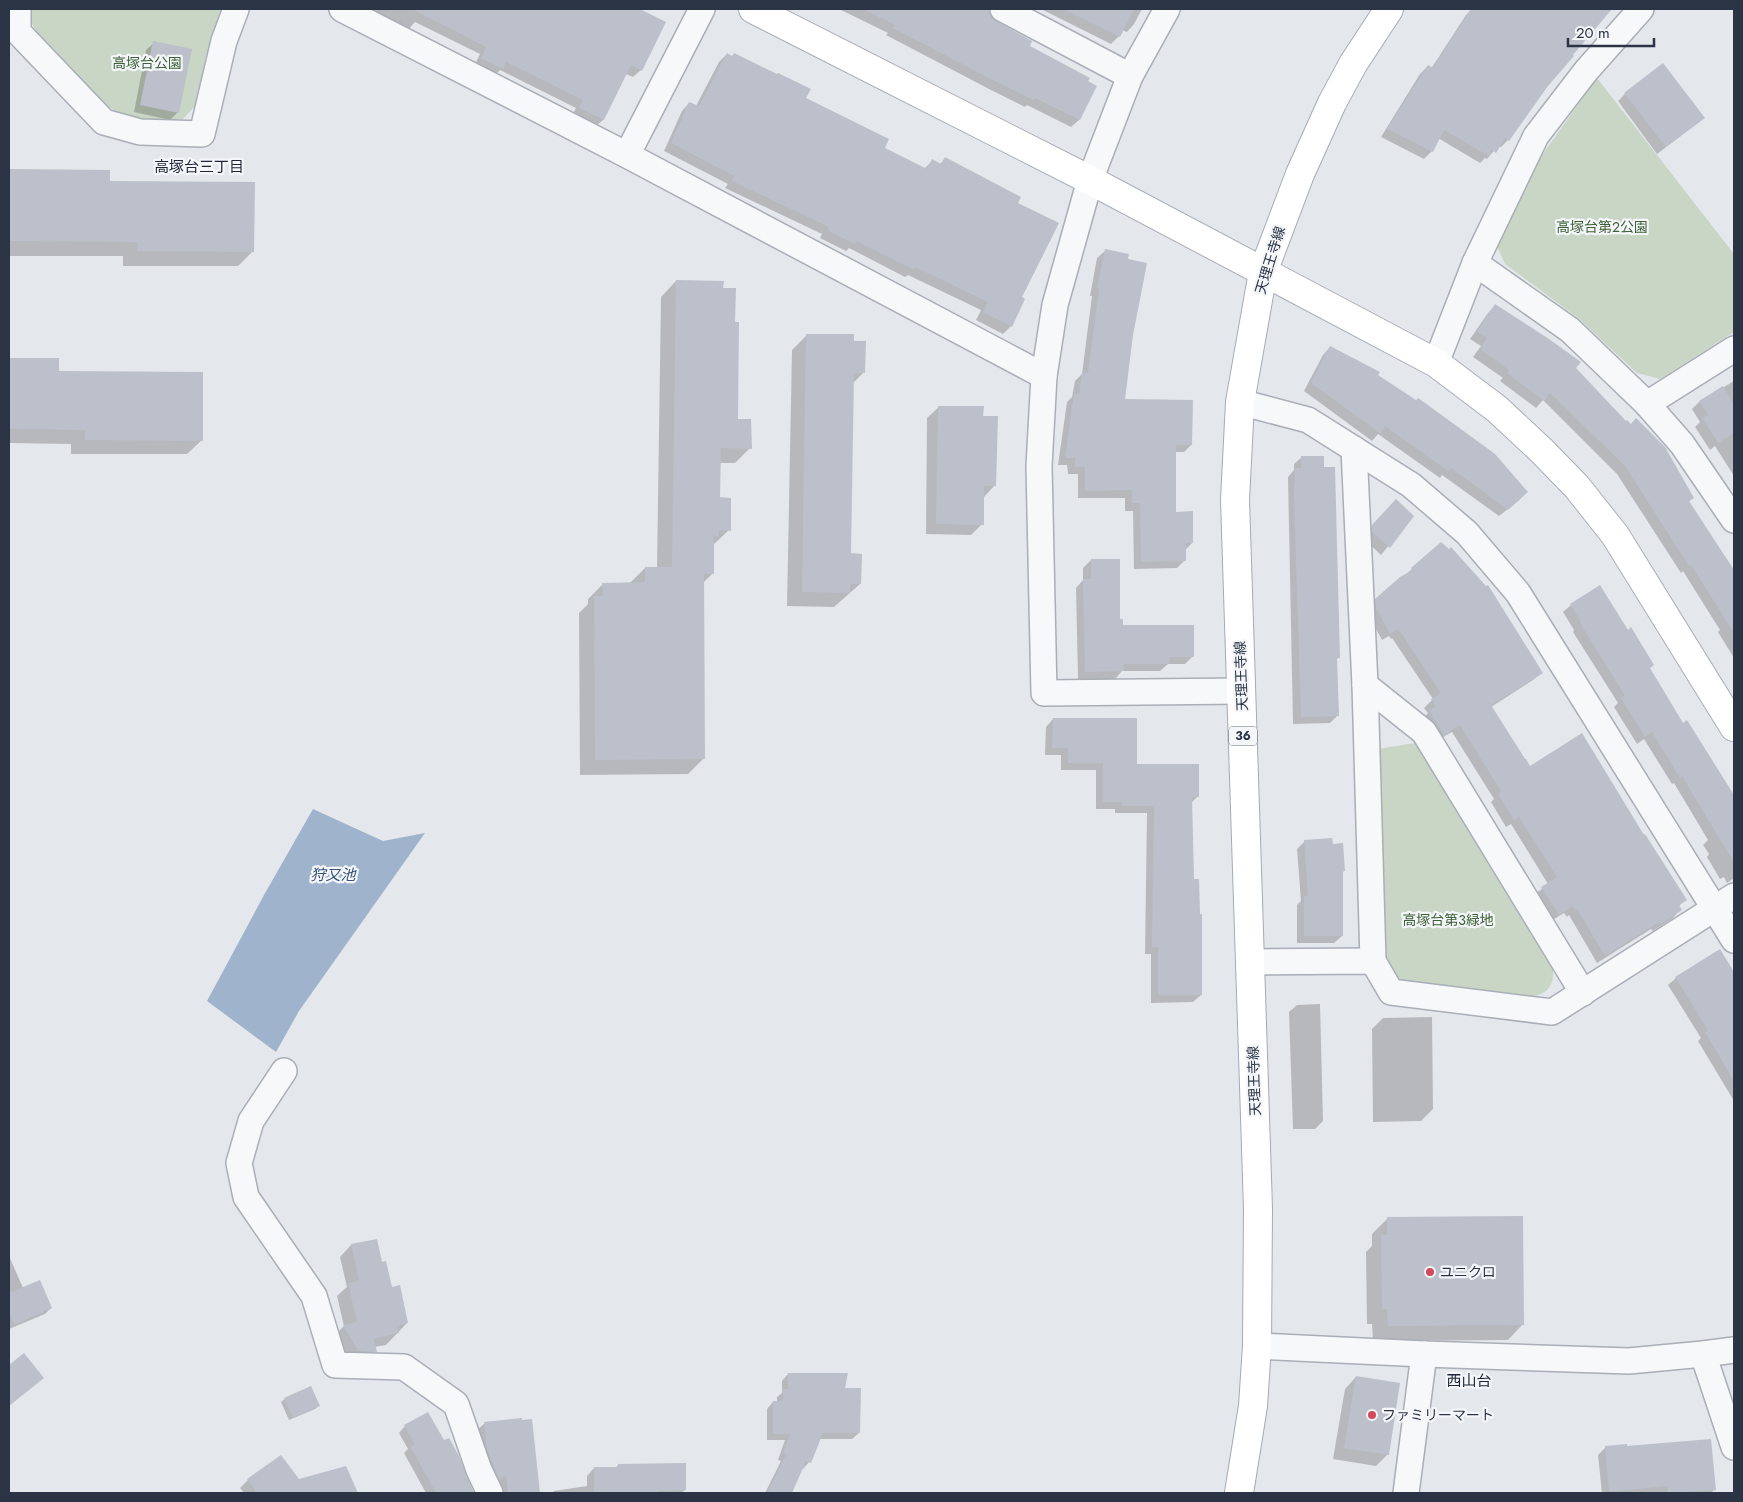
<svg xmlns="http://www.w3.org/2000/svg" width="1743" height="1502" font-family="Jost,'Noto Sans JP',sans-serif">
<rect width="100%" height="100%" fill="#e4e7ec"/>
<g fill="#c9d6c5">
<polygon points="31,9 221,9 206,57 195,106 182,120 143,119 126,116 108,107 38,36 30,19"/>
<polygon points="1597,78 1734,254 1734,332 1660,379 1637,373 1578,318 1505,264 1495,242 1540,158"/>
<path d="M1415 743 1553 967C1555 986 1547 994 1529 997L1403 980 1395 977 1385 962 1378 749Z"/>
</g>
<polygon fill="#9fb4cc" points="313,809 383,841 425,833 299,1011 276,1052 207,1001 264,895"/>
<g fill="#0003">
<polygon points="367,9 637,9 664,22 641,70 633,77 626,74 603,120 595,127 572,115 576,108 500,70 494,76 474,66 480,54 415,22 406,32"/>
<polygon points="839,9 956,9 1029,45 1028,47 1096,86 1079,120 1071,127 1027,105 1025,107 989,89 886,35 888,33"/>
<polygon points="1041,9 1142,9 1134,24 1127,32 1122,30 1119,36 1111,44"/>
<polygon points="1472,9 1606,9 1547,85 1508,140 1501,147 1498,146 1487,159 1485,158 1480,163 1438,138 1432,151 1424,159 1381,137 1420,74 1428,66 1431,69 1466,15"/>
<polygon points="154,43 178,112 170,120 134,112 146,50"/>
<polygon points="727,54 805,99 884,148 924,169 932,161 939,165 945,159 1016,203 1020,298 1011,326 1003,334 976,320 981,310 908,275 905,277 849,248 846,251 820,238 822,234 725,188 728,184 664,151 682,111 689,103 696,106 719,62"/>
<polygon points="1625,94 1695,125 1657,154 1618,101"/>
<polygon points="9,170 109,171 109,182 253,251 238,266 123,266 123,256 9,256"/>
<polygon points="1105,251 1132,334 1124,400 1191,445 1184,452 1175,452 1175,513 1192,543 1185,550 1184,561 1177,568 1134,569 1133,511 1125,511 1125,498 1078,498 1078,474 1068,474 1067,465 1058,465 1067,402 1072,397 1075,381 1082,374 1092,296 1090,296 1097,258"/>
<polygon points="676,281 722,289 734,323 737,420 750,448 735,463 719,463 719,499 729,530 713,545 713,573 703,583 703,759 688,774 580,775 579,613 588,604 588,599 603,584 629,584 645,568 657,568 661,297"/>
<polygon points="1495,306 1574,368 1693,498 1688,502 1734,572 1734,658 1718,632 1720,630 1683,571 1681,573 1617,474 1543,400 1536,408 1500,381 1503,378 1473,357 1481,346 1470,339 1488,313"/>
<polygon points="807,335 853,342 864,372 852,384 850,555 860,584 834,607 787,606 792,350"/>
<polygon points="1330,347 1376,375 1519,500 1499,516 1442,475 1440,478 1378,434 1372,441 1304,391 1323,355"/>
<polygon points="9,359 58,360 58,372 202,440 187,454 71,454 71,444 9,443"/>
<polygon points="1734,381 1734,476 1715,446 1710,450 1695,427 1700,422 1692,409 1699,402"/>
<polygon points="939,407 982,417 995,485 984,497 982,524 971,535 926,534 927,418"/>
<polygon points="1302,457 1339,657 1336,660 1337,716 1330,723 1293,724 1288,477 1294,470 1294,464"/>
<polygon points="1389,509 1412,516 1381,555 1365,540 1365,534"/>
<polygon points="1441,544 1541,673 1533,680 1491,707 1530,767 1643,837 1685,900 1678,907 1680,910 1673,918 1653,931 1651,929 1597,963 1569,915 1567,917 1564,913 1551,921 1534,895 1548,884 1511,824 1506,827 1491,802 1494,799 1452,732 1436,741 1423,719 1428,713 1424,708 1433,699 1392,638 1391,639 1389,636 1382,640 1369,616 1368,608 1376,600"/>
<polygon points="1091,560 1122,626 1193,656 1185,664 1168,664 1160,671 1122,671 1115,679 1078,679 1076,588 1083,580 1083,568"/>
<polygon points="1571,605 1649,669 1683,724 1687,722 1734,798 1734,878 1727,883 1724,877 1720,879 1707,857 1709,854 1703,845 1708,840 1674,783 1672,784 1644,739 1637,744 1614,707 1618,703 1573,632 1574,630 1563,612"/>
<polygon points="1053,719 1136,765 1198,796 1191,803 1193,881 1201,995 1193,1002 1151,1003 1151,954 1145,954 1147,813 1115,813 1115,809 1096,809 1096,770 1061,770 1061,755 1045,755 1046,727"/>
<polygon points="1305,841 1344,871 1342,873 1342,936 1334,943 1297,943 1297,905 1301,901 1297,849"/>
<polygon points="1719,951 1734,977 1734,1101 1698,1041 1701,1038 1668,985 1676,978"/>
<polygon points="1320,1004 1323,1121 1315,1129 1293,1129 1289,1012 1297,1005"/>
<polygon points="1432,1017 1433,1109 1421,1121 1373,1122 1372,1029 1383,1018"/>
<polygon points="1388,1218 1523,1324 1508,1340 1373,1341 1372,1324 1367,1324 1366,1252 1372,1246 1372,1234"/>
<polygon points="351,1245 381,1263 407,1323 386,1345 374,1347 375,1351 364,1363 346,1362 332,1338 344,1326 337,1296 347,1287 340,1257"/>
<polygon points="9,1256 23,1288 51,1308 45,1314 9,1329"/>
<polygon points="788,1374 843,1389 859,1433 852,1439 819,1439 809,1462 803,1469 801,1468 790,1493 765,1493 781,1461 778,1460 785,1440 767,1440 767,1409 773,1402 777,1403 777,1397 782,1393 782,1381"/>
<polygon points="1356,1377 1388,1454 1376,1466 1333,1459 1345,1389"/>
<polygon points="285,1399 318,1406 315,1409 289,1420 281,1402"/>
<polygon points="531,1421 539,1493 500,1493 499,1482 492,1486 477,1430 485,1423"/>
<polygon points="405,1426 444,1442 457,1454 473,1493 426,1493 404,1453 408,1449 399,1433"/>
<polygon points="1606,1447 1714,1490 1711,1493 1602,1493 1598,1455"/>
<polygon points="280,1456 298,1481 345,1468 356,1493 244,1493 240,1488 248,1480"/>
<polygon points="618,1465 685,1490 681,1493 552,1493 554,1491 587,1486 587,1476 594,1468 616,1468"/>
</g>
<g fill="#bbc0ca">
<polygon points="412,9 640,9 666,22 642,71 631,65 604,120 579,108 583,100 506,62 503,69 481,58 486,47"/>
<polygon points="863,9 989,9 991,16 996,21 1032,41 1030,46 1090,78 1088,81 1097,86 1080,120 1035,98 1033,100 997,82 893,28 895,25"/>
<polygon points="1063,9 1134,9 1120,37"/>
<polygon points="1471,9 1612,9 1573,55 1574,56 1548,86 1509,141 1505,138 1496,153 1492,150 1489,156 1444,130 1433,152 1387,129 1428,65 1433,68"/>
<polygon points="153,41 192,49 179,113 140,105"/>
<polygon points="727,53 732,56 734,53 777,74 778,73 811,89 806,98 889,139 885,148 927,169 932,159 941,164 945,157 1021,197 1018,203 1059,223 1022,297 1025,299 1012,327 983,312 988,302 915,267 914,270 856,241 855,244 827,230 829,227 732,181 734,176 671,143 689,102 699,106"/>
<polygon points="1663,63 1705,118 1666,147 1624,93"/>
<polygon points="9,169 110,170 110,181 255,182 254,252 137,251 138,242 9,241"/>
<polygon points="1105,249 1129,254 1128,259 1147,263 1133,335 1125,399 1193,400 1192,445 1176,445 1176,512 1193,511 1193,543 1186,543 1186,561 1141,562 1140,503 1132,503 1132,490 1085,491 1085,467 1075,467 1075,458 1065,458 1074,393 1079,394 1082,372 1088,373 1099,289 1097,288"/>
<polygon points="676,280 724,281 723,288 736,288 735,322 739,322 738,419 751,419 752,449 721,448 720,497 731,498 731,531 719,530 719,536 714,536 714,574 704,574 705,759 595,760 594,596 603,596 602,583 645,582 645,567 672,567"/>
<polygon points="1495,304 1549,339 1581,362 1576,368 1626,421 1627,420 1631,424 1636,418 1665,447 1694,498 1689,501 1734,570 1734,633 1691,565 1689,566 1625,466 1550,393 1544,401 1507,373 1509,370 1480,349 1487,338 1477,331"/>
<polygon points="806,334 854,334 854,341 866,341 865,373 854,373 851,553 862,554 861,584 850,584 850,593 802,592"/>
<polygon points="1330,346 1380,372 1378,375 1416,400 1418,398 1465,432 1495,454 1528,492 1508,510 1451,468 1448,471 1385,426 1381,434 1311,383"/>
<polygon points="9,358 59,358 59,371 203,372 203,441 85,440 85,430 9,429"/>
<polygon points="1723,386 1734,404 1734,433 1718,443 1702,418 1708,415 1699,401"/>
<polygon points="938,406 984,406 983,416 998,416 996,486 984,486 984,525 936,524"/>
<polygon points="1301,456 1324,456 1324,467 1335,467 1340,658 1337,658 1339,716 1301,717 1294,494 1295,468 1301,468"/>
<polygon points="1396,499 1414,516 1390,548 1372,532 1372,525"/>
<polygon points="1441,542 1449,549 1451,547 1486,586 1488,585 1543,673 1491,705 1525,759 1526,759 1530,766 1582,733 1644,835 1645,834 1687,900 1679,905 1682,910 1661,924 1659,922 1605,956 1577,909 1575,910 1572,906 1559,915 1541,887 1557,877 1519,817 1514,820 1498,794 1501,791 1460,725 1444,735 1429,710 1436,706 1431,699 1441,693 1400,631 1399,632 1397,629 1390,634 1376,608 1375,599 1400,577 1413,570 1411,568"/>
<polygon points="1091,559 1120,559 1120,619 1123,619 1123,625 1194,625 1194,657 1170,657 1169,664 1124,664 1124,671 1085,672 1083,579 1091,579"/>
<polygon points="1600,585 1628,630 1631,627 1654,665 1650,668 1683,723 1687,720 1734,795 1734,863 1682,776 1680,778 1652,732 1645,737 1621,698 1625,696 1580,623 1581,622 1570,604"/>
<polygon points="1053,718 1137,718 1137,764 1199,764 1199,797 1192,797 1194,879 1199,879 1200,914 1202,914 1202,995 1158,995 1158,947 1152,947 1154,806 1122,806 1122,802 1103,802 1103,763 1068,763 1068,748 1052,748"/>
<polygon points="1332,838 1333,844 1343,843 1345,871 1343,871 1343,936 1304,936 1304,896 1308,896 1304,840"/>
<polygon points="1720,949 1734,972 1734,1081 1705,1032 1708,1030 1675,977"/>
<polygon points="1523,1216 1524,1325 1388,1326 1387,1309 1382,1309 1381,1235 1387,1235 1387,1217"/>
<polygon points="377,1239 382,1262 386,1261 392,1287 400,1285 408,1323 397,1326 399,1333 374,1339 377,1352 358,1351 343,1325 357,1322 348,1283 359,1281 351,1244"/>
<polygon points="40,1280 52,1308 14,1325 9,1313 9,1293"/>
<polygon points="24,1353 44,1378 9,1406 9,1365"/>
<polygon points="788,1373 848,1373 845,1388 861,1388 860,1433 823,1433 811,1463 806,1461 792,1493 767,1493 786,1455 783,1453 790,1434 773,1434 773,1401 783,1401 783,1389 788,1389"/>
<polygon points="1356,1376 1400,1383 1389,1455 1344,1448"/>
<polygon points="311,1386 320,1406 293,1418 284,1398"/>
<polygon points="428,1412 444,1440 449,1438 458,1454 474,1493 436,1493 410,1446 415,1445 404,1425"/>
<polygon points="522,1418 522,1420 532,1419 540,1493 508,1493 506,1475 499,1480 487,1448 484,1422"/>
<polygon points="1711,1439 1716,1490 1668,1493 1667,1486 1609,1492 1605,1446 1627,1444 1627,1446"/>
<polygon points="281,1455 299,1479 346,1466 358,1493 257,1493 247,1479"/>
<polygon points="686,1463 686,1490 658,1491 658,1493 594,1493 594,1467 618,1467 618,1464"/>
</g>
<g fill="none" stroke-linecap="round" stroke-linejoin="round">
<g stroke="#a9aeb7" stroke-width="28">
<g id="street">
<polyline points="18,9 18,32 104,122 140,132 202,134 224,41 236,9"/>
<polyline points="342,9 627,155 1044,376"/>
<polyline points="1003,9 1130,76"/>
<polyline points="1167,9 1130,76 1090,180 1055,305 1044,376 1039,466 1044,693 1242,691"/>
<polyline points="627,155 702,9"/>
<polyline points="1475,263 1570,330 1647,404 1682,444 1734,520"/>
<polyline points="1436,363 1475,263 1536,136 1586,71 1641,9"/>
<polyline points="1240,402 1308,420 1411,485 1467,533 1518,593 1734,940"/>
<polyline points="1647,404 1734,349"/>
<polyline points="1354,449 1365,685 1373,961"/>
<polyline points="1365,685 1424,732 1583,993"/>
<polyline points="1251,962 1373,961 1391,992 1552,1012 1734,896"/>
<polyline points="284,1071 251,1121 239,1163 246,1197 314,1296 335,1365 404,1367 456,1404 479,1470 490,1493"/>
<polyline points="1257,1346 1424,1354 1629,1361 1703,1354 1734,1350"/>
<polyline points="1703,1354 1734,1447"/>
<polyline points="1406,1493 1424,1354"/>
</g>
</g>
<g stroke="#a9aeb7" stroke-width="30">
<polyline id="secondary" points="753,9 1090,180 1436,363 1497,409 1542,451 1577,487 1615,535 1734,727"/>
</g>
<g stroke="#a3abb8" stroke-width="30">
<polyline id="primary" points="1239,1493 1253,1406 1257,1346 1258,1209 1235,500 1240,402 1263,272 1300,174 1332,103 1353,64 1389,9"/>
</g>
<use href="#street" stroke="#f7f8fa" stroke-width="25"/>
<use href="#secondary" stroke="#fff" stroke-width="28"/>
<use href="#primary" stroke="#fff" stroke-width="28"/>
</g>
<g fill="#d1495b" stroke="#f4f6f9" stroke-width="2">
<circle cx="1430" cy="1272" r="5"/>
<circle cx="1372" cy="1415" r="5"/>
</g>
<g text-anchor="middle" stroke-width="4.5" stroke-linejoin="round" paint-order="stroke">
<rect fill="#f4f6f9" stroke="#676e7b" stroke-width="1" x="1229" y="726.5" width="28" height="19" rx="4"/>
<g font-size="12" font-weight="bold" fill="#2b3445">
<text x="1243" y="740">36</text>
</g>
<g font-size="14" fill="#3f6138" stroke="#f4f6f9">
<text x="147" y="68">高塚台公園</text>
<text x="1602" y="232">高塚台第2公園</text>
<text x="1448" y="925">高塚台第3緑地</text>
</g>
<g font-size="14" fill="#2b3445" stroke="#f4f6f9">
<text transform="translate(1270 260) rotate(-73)" y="5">天理王寺線</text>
<text transform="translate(1241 676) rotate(-92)" y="5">天理王寺線</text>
<text transform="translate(1254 1081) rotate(-92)" y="5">天理王寺線</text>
</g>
<g font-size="14" fill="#2b3445" stroke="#f4f6f9" text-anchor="start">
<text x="1440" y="1277">ユニクロ</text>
<text x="1382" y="1420">ファミリーマート</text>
</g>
<g font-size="15" fill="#1d2536" stroke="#f4f6f9">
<text x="199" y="172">高塚台三丁目</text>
<text x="1469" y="1386">西山台</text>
</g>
<g font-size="15" font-style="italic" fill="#34527a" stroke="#f4f6f9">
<text x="333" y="880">狩又池</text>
</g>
</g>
<rect width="1743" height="1502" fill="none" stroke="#2b3445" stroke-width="20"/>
<path d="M1568 38v8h86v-8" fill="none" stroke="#2b3445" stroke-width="2.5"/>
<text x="1576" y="38" font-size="15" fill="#2b3445" stroke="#f4f6f9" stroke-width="4" paint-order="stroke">20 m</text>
</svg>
